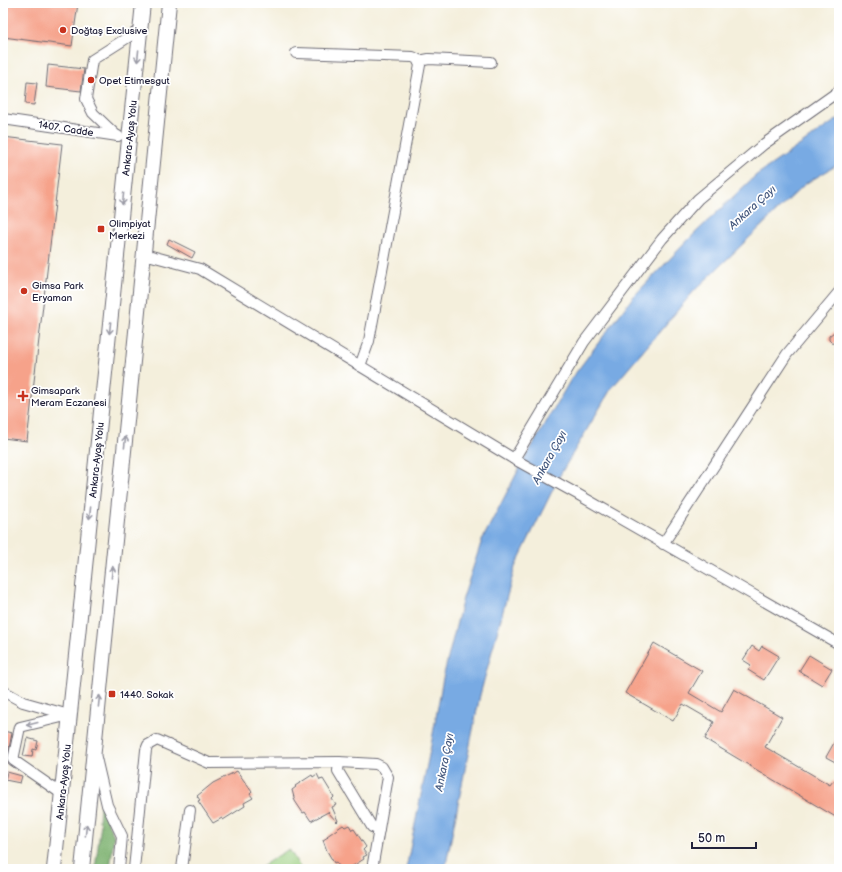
<svg xmlns="http://www.w3.org/2000/svg" width="842" height="872" font-family="'Balsamiq Sans',sans-serif">
<rect width="100%" height="100%" fill="#fff"/>
<filter id="ink" filterUnits="userSpaceOnUse"><feTurbulence type="fractalNoise" baseFrequency=".025" numOctaves="2"/><feDisplacementMap in="SourceGraphic" scale="8" xChannelSelector="R" yChannelSelector="G"/><feConvolveMatrix kernelMatrix="1 2 1 2 8 2 1 2 1" color-interpolation-filters="sRGB"/></filter>
<filter id="wash" filterUnits="userSpaceOnUse"><feTurbulence type="fractalNoise" baseFrequency=".012" numOctaves="4" result="noise"/><feDisplacementMap in="SourceGraphic" scale="16" xChannelSelector="R" yChannelSelector="G"/><feGaussianBlur stdDeviation="0.9" result="paint"/><feColorMatrix in="noise" values="0 0 0 0 0 0 0 0 0 0 0 0 0 0 0 0 0 1.4 0 .05"/><feComposite in="paint" operator="in"/></filter>
<g filter="url(#wash)">
<rect width="100%" height="100%" fill="#f4efdc"/>
<polygon fill="#9ace7f" stroke="#5e785d" points="289,849 301,869 257,869"/>
<polygon fill="#7bb16e" stroke="#4e6a54" points="100,805 114,836 110,869 95,869 101,823 99,821"/>
<polygon fill="#78aae3" stroke="#4d668f" points="839,118 839,164 805,184 694,291 611,389 560,475 515,567 480,695 445,869 406,869 431,745 443,678 463,598 482,540 519,469 571,379 633,297 692,236 755,176"/>
<g id="blocks">
<g fill="#f6a28a">
<polygon points="3,3 78,3 72,46 3,37"/>
<polygon points="48,65 84,69 81,91 46,87"/>
<polygon points="27,82 37,83 34,105 25,104"/>
<polygon points="3,137 62,144 27,441 3,438"/>
<polygon points="169,239 195,252 192,258 167,244"/>
<polygon points="834,332 839,334 839,345 832,343 829,340 829,336"/>
<polygon points="654,643 702,671 689,693 721,712 734,689 782,717 765,747 830,785 833,781 839,784 839,819 705,739 714,722 683,704 673,721 625,693"/>
<polygon points="752,646 759,651 762,646 779,656 764,680 748,670 751,665 743,660"/>
<polygon points="809,655 832,669 822,685 799,671"/>
<polygon points="3,731 12,733 6,764 3,763"/>
<polygon points="839,734 839,764 826,757"/>
<polygon points="27,738 38,741 36,750 33,749 32,757 23,756"/>
<polygon points="237,771 252,792 250,794 253,798 244,803 245,806 223,820 222,818 213,823 198,801 200,800 197,796 213,783"/>
<polygon points="7,772 22,776 20,783 5,780"/>
<polygon points="317,774 320,780 323,779 334,797 332,799 336,805 332,807 338,821 337,822 328,812 311,821 305,812 303,813 295,801 292,790 296,787 295,786 312,775 313,777"/>
<polygon points="343,825 345,827 349,825 352,830 354,829 366,847 363,850 367,855 363,857 364,859 348,869 341,869 336,862 334,863 327,851 323,840 328,837 327,836"/>
</g>
</g>
</g>
<g filter="url(#ink)">
<use href="#blocks" fill-opacity="0" stroke="#6c6a73" stroke-width="1"/>
<g fill="none" stroke-linecap="round" stroke-linejoin="round">
<g stroke="#6c6a73" stroke-width="12">
<g id="minor">
<polyline points="296,53 413,57 417,59 420,65 369,341 360,366"/>
<polyline points="419,61 429,59 491,62"/>
<polyline points="3,119 118,136"/>
<polyline points="117,136 93,113 86,99 92,60 141,29"/>
<polyline points="144,254 200,269 514,459 579,495 839,644"/>
<polyline points="514,459 584,342 662,239 698,199 764,144 839,91"/>
<polyline points="663,544 787,354 839,292"/>
<polyline points="3,691 23,702 69,715"/>
<polyline points="96,758 107,805 122,836 119,869"/>
<polyline points="339,762 338,771 372,827 379,830"/>
<polyline points="62,794 13,760 20,727 70,715"/>
<polyline points="134,869 146,750 148,745 157,740 209,763 339,762 376,764 382,767 388,777 372,869"/>
<polyline points="182,869 190,810"/>
</g>
</g>
<g stroke="#6c6a73" stroke-width="16">
<g id="highway">
<polyline points="54,869 143,3"/>
<polyline points="82,869 169,3"/>
</g>
</g>
<use href="#minor" stroke="#fff" stroke-width="10"/>
<use href="#highway" stroke="#fff" stroke-width="14"/>
</g>
<defs><path id="oneway-shaft" d="M-6 0H5M1.5-3L5.5 0L1.5 3" fill="none" stroke-width="1.6" stroke-linecap="round" stroke-linejoin="round"/></defs>
<g stroke="#9c9ca7">
<use href="#oneway-shaft" transform="translate(138 56) rotate(96)"/>
<use href="#oneway-shaft" transform="translate(123 199) rotate(96)"/>
<use href="#oneway-shaft" transform="translate(110 328) rotate(96)"/>
<use href="#oneway-shaft" transform="translate(125 442) rotate(-84)"/>
<use href="#oneway-shaft" transform="translate(90 513) rotate(96)"/>
<use href="#oneway-shaft" transform="translate(112 572) rotate(-84)"/>
<use href="#oneway-shaft" transform="translate(99 701) rotate(-84)"/>
<use href="#oneway-shaft" transform="translate(32 724) rotate(166)"/>
<use href="#oneway-shaft" transform="translate(86 830) rotate(-84)"/>
</g>
</g>
<g fill="#c8321e" stroke="#fff" stroke-width="1.5">
<circle cx="63" cy="30" r="4"/>
<circle cx="91" cy="80" r="4"/>
<rect x="97" y="225" width="8" height="8" rx="2"/>
<circle cx="24" cy="291" r="4"/>
<path d="M21 390h4v4h4v4h-4v4h-4v-4h-4v-4h4z"/>
<rect x="108" y="690" width="8" height="8" rx="2"/>
</g>
<g text-anchor="middle" stroke-width="3.5" stroke-linejoin="round" paint-order="stroke">
<g font-size="10" fill="#22223b" stroke="#fff" text-anchor="start">
<text x="71" y="34">Doğtaş Exclusive</text>
<text x="99" y="84">Opet Etimesgut</text>
<text x="109" y="227">Olimpiyat<tspan x="109" dy="12">Merkezi</tspan></text>
<text x="32" y="289">Gimsa Park<tspan x="32" dy="12">Eryaman</tspan></text>
<text x="31" y="394">Gimsapark<tspan x="31" dy="12">Meram Eczanesi</tspan></text>
<text x="120" y="698">1440. Sokak</text>
</g>
<g font-size="10" fill="#22223b" stroke="#fff">
<text transform="translate(66 128) rotate(9)" y="4">1407. Cadde</text>
<text transform="translate(129 138) rotate(-84)" y="4">Ankara-Ayaş Yolu</text>
<text transform="translate(96 460) rotate(-84)" y="4">Ankara-Ayaş Yolu</text>
<text transform="translate(63 782) rotate(-84)" y="4">Ankara-Ayaş Yolu</text>
</g>
<g font-size="11" font-style="italic" fill="#44587e" stroke="#fff">
<text transform="translate(752 207) rotate(-42)" y="4">Ankara Çayı</text>
<text transform="translate(549 457) rotate(-61)" y="4">Ankara Çayı</text>
<text transform="translate(444 762) rotate(-79)" y="4">Ankara Çayı</text>
</g>
</g>
<rect width="842" height="872" fill="none" stroke="#fff" stroke-width="16"/>
<path d="M692 842v6h64v-6" fill="none" stroke="#22223b" stroke-width="2"/>
<text x="698" y="842" font-size="12" fill="#22223b" stroke="#ffffff" stroke-width="3" paint-order="stroke">50 m</text>
</svg>
